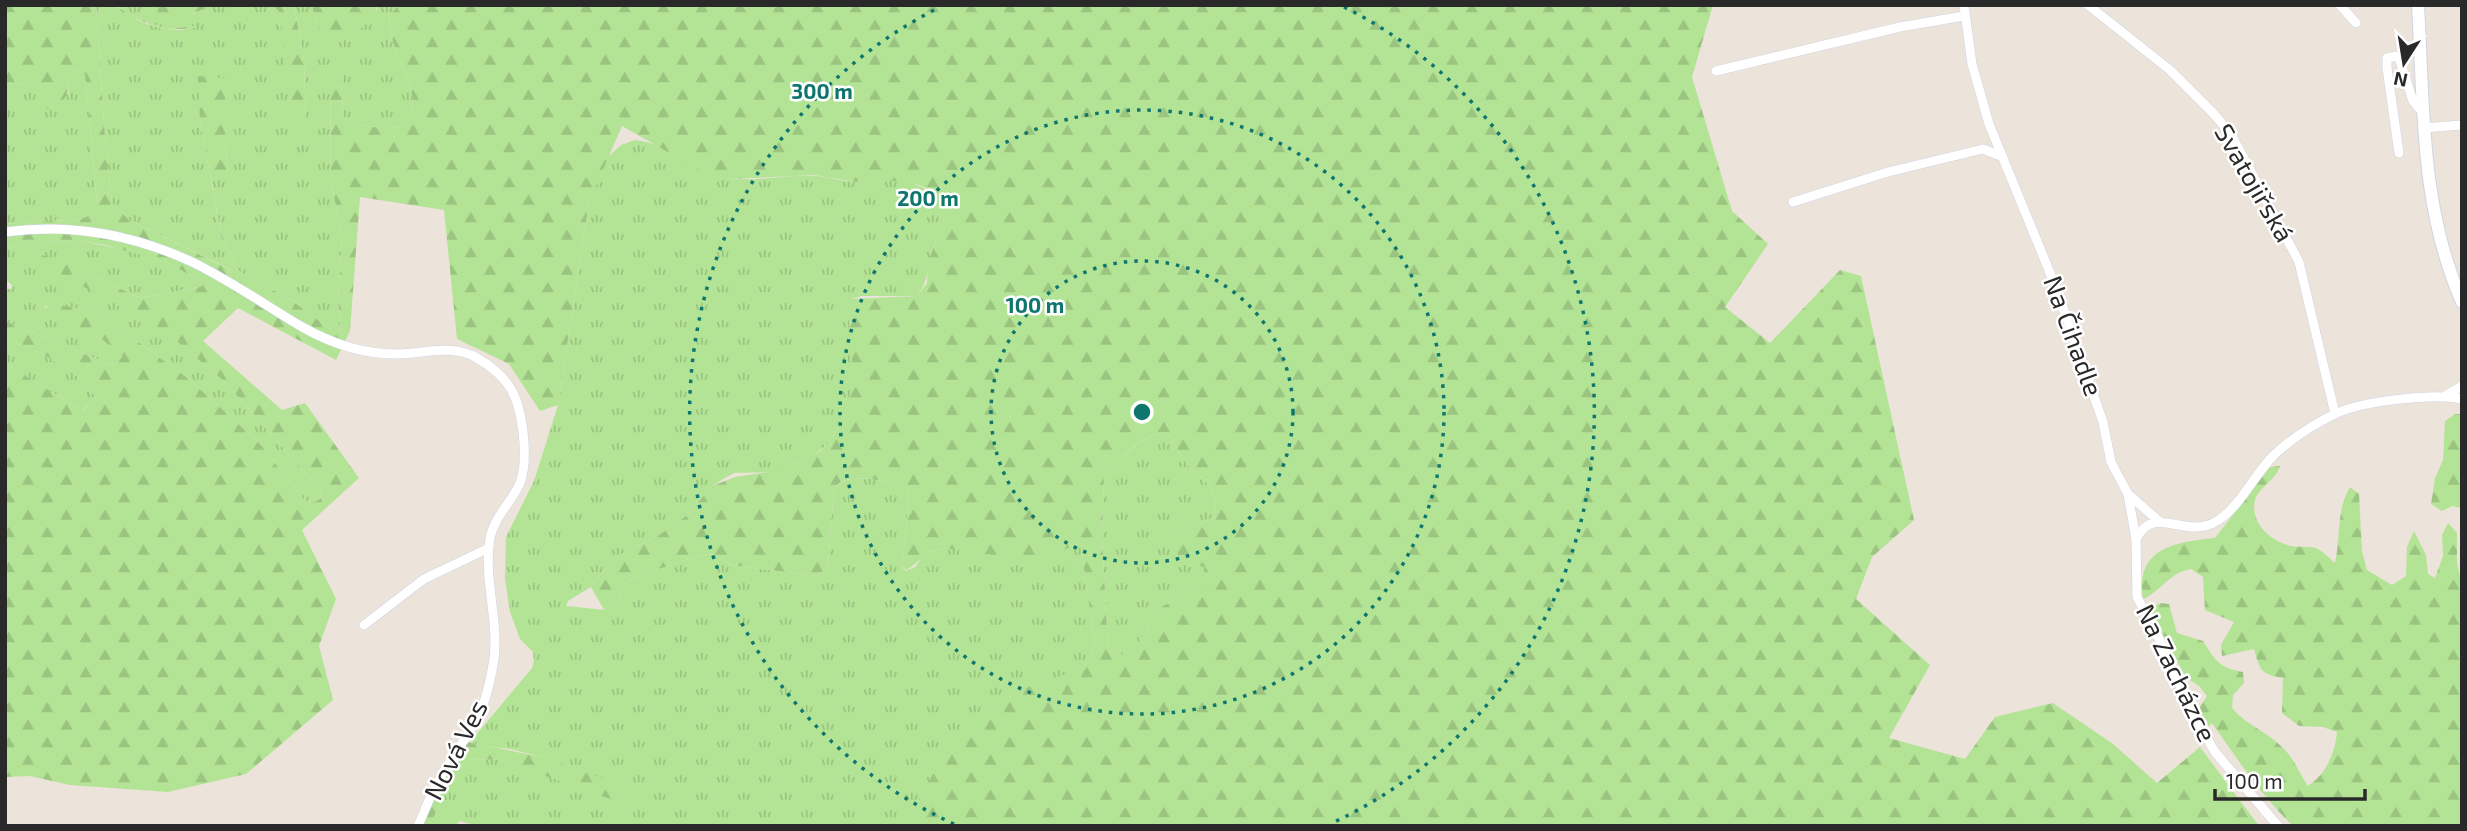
<svg xmlns="http://www.w3.org/2000/svg" width="2467" height="831" font-family="'Exo 2',sans-serif">
<defs>
<pattern id="grass-tufts" width="24" height="20" patternUnits="userSpaceOnUse" patternTransform="scale(1.75)"><rect width="24" height="20" fill="#b3e495"/><path d="M3 7l-1-3M5 7V3M7 7l1-3M15 17l-1-3M17 17v-4M19 17l1-3" fill="none" stroke="#9ac480"/></pattern>
<pattern id="forest-firs" width="22" height="20" patternUnits="userSpaceOnUse" patternTransform="scale(1.75)"><rect width="22" height="20" fill="#b3e495"/><path d="M5 1l3.5 6h-7zM16 11l3.5 6h-7z" fill="#9ac480"/></pattern>
</defs>
<rect width="100%" height="100%" fill="#ece3da"/>
<g fill="url(#grass-tufts)">
<path d="M96 5H116C134 23 173 37 195 26L165 29 125 12 118 5H154L153 10C171 13 194 21 207 5H273L280 13 284 34 306 120 304 60 294 5H311L322 35 377 10 376 5H399L389 15C390 24 390 33 393 42 400 64 436 125 390 128 377 129 361 124 347 121L343 115 341 75 330 78 331 182 342 236 338 301 341 334 336 333 291 300 237 270 221 233 211 177 228 176 225 139 200 120 221 235 236 272 129 220 112 203 105 137Z"/>
<path d="M78 70 85 75 97 203C93 212 90 216 81 219L5 224V84L31 83 68 94 70 74Z"/>
<path d="M635 140C671 143 694 176 732 179 760 181 790 174 817 176 829 177 841 181 854 182 861 182 867 178 874 178 892 177 933 185 942 202 949 217 938 234 933 248 925 270 932 275 917 296H862L851 299 854 380 844 417 829 443 813 456 773 472 734 473 720 481 711 487 686 516 659 535 614 558 591 587 568 601 566 606 604 610 617 601 626 583 635 577 695 557 713 554 731 565 818 576 828 565 834 488C835 488 842 481 843 481 860 475 896 481 910 491L902 567 906 571 915 567 925 554 943 548 1053 554 1078 544 1081 548 1095 644 1090 662 1075 671 903 826H478L460 821 454 826H429L456 774 470 759 500 760 534 771 542 757 510 749 475 745 471 741 532 668 534 661 533 652 520 639 510 612 505 579 506 537 534 481 558 405 589 202 607 158 621 145Z"/>
<path d="M82 241 130 251 166 262 201 281 203 285 200 287 140 298 79 269 166 332 225 382 320 490 321 498C315 503 309 503 303 499L260 444 190 380 133 338 93 312 48 303 44 306 103 340 123 357 116 364 106 363 5 321V289H11L12 285 5 279V245L25 249 38 242Z"/>
<path d="M5 338C36 351 78 367 95 397L92 403 83 409 74 406 5 363Z"/>
<path d="M1165 432C1174 440 1177 450 1184 460 1201 483 1217 480 1216 516L1179 533 1175 557 1205 567V583L1161 607 1139 642 1123 655 1108 651 1102 535 1104 476C1120 460 1142 434 1165 432Z"/>
</g>
<g fill="url(#forest-firs)" fill-rule="evenodd">
<path d="M5 5H96L105 137 112 203 129 220 235 272 221 235 200 120 195 28 164 30 124 14 116 5 125 12 165 29 195 26 198 76 225 78V139L228 176 211 178 221 233 237 270 291 300 336 333H341L338 301 342 236 331 182 330 78 334 74H341L343 115 347 121C361 124 377 129 390 128 436 125 400 64 393 42 390 33 390 24 389 15L399 5H1713L1692 77 1732 211 1768 244 1725 307 1770 343 1840 270 1861 276 1914 520 1872 557 1856 599 1930 665 1889 738 1965 759 1995 717 2053 703 2113 744 2157 783 2200 747 2259 826H902L944 756 997 698 1075 671 1090 662 1095 644 1081 548 1077 544 1046 558H1016L943 548 930 552 907 570 902 567 910 491C896 481 859 475 843 481 839 482 837 486 834 488L828 565 818 576 731 565 713 554 695 557 635 577 626 583 617 601 604 610 591 587 614 558 659 535 686 516 712 486 735 477 768 472 799 462 819 452 829 443 844 417 854 377 848 314 851 299 917 296 927 283 928 263 944 218 942 203 933 191 919 185 876 178 856 182 814 175 733 179 710 176 622 126 589 202 558 405 540 411 509 364 457 339 444 210 360 197 350 331 336 360 238 308 203 341 282 410 305 403 359 478 302 530 336 599 319 646 333 700 246 774 168 792 70 785 30 776 5 777V363L74 406 84 409 92 403 95 397C78 367 36 351 5 338V321L106 363 116 364 122 357 103 340 54 314 44 304 48 302 93 312 133 338 190 380 260 444 303 499C309 503 315 503 321 498L320 490 225 382 166 332 37 261 43 255 79 269 140 298 200 287 203 285 201 281 166 262 105 245 82 241 38 242 25 249 5 245V224L81 219 88 216 97 203 85 75 78 70 70 74C69 91 67 100 53 111L47 109 40 87 31 83 5 84ZM1165 432C1174 440 1177 450 1184 460 1201 483 1217 480 1216 516L1179 533 1174 558 1204 567 1205 583 1161 607 1139 642 1123 655 1108 651 1102 535 1104 476C1120 460 1141 434 1165 432Z"/>
<path d="M154 5H207V6L204 9C184 17 172 23 153 10Z"/>
<polygon points="273,5 294,5 304,60 306,120 296,123 291,121 280,13"/>
<path d="M311 5H376C378 25 339 45 322 35Z"/>
<polygon points="2455,414 2462,414 2462,508 2452,506 2442,511 2431,504 2435,478 2443,460 2445,421"/>
<path d="M2280 466C2276 480 2259 487 2255 500 2249 523 2272 542 2291 546 2300 548 2310 545 2318 549 2324 552 2330 559 2335 563 2341 537 2336 510 2350 487L2359 494 2362 551 2367 570 2392 585 2406 576 2407 547 2414 531 2426 555 2428 574 2435 578 2443 556 2442 535 2448 523 2457 533V563L2462 584V826H2293C2262 796 2237 759 2212 723L2205 729 2198 710 2207 696 2199 686 2186 678 2149 608 2161 603 2169 604 2177 633 2203 641C2215 660 2219 668 2243 672L2244 683 2233 695 2232 708C2246 725 2268 732 2284 749 2294 759 2300 774 2308 786 2326 774 2335 754 2337 732L2323 727 2299 726 2282 713 2283 678C2260 674 2260 670 2254 649L2222 656 2221 645 2234 622 2205 610 2203 577 2191 569C2168 573 2162 591 2143 599 2135 548 2175 542 2215 538L2270 467Z"/>
<polygon points="462,741 542,757 627,787 634,793 633,800 628,803 619,802 500,760 470,759 456,774 429,826 419,826"/>
</g>
<g fill="none" stroke-linecap="round" stroke-linejoin="round">
<g stroke="#cfd4e2" stroke-width="10">
<g id="minor">
<polyline points="1964,5 1972,64 1989,124 2055,285 2103,422 2111,462 2128,494 2136,539 2137,597 2159,639 2194,717 2215,752 2278,826"/>
<polyline points="2088,5 2170,70 2212,112 2231,134 2299,262 2335,414"/>
<polyline points="2340,5 2356,23"/>
<polyline points="1716,71 1900,27 1964,16"/>
<polyline points="2423,128 2462,125"/>
<polyline points="2399,153 2387,68 2387,58 2397,56 2400,61 2413,101 2422,112"/>
<polyline points="1793,202 1888,172 1983,149 2003,157"/>
<path d="M5 232C70 223 131 234 190 261 230 280 266 306 304 328 333 344 366 355 400 354 425 353 453 344 477 358 489 365 501 374 509 386 523 406 529 459 520 483 512 502 494 517 490 538 483 578 499 619 494 659 491 677 487 698 479 715 468 737 452 756 440 778 431 793 425 810 418 826"/>
<polyline points="2445,396 2462,386"/>
<polyline points="2128,494 2160,522"/>
<path d="M2136 539C2156 502 2184 541 2217 521 2239 508 2255 474 2273 456 2290 440 2314 424 2335 414 2362 401 2433 393 2462 399"/>
<polyline points="364,625 424,579 489,548"/>
</g>
</g>
<g stroke="#cfd4e2" stroke-width="14">
<path id="secondary" d="M2418 5C2424 108 2420 206 2462 302"/>
</g>
<use href="#minor" stroke="#fff" stroke-width="9"/>
<use href="#secondary" stroke="#fff" stroke-width="12"/>
</g>
<g fill="none" stroke="#0f766e" stroke-width="3.5" stroke-dasharray="3.5 7">
<circle cx="1142" cy="412" r="151"/>
<circle cx="1142" cy="412" r="302"/>
<path d="M954 824A453 453 0 0 1 940 7M1344 7A453 453 0 0 1 1330 824"/>
</g>
<g text-anchor="middle" stroke-width="5" stroke-linejoin="round" paint-order="stroke">
<g font-size="26" fill="#292929" stroke="#fff">
<text transform="translate(2254 183) rotate(60)" y="9">Svatojiřská</text>
<text transform="translate(2073 336) rotate(70)" y="9">Na Čihadle</text>
<text transform="translate(2176 673) rotate(64)" y="9">Na Zacházce</text>
<text transform="translate(456 750) rotate(-63)" y="9">Nová Ves</text>
</g>
</g>
<circle cx="1142" cy="412" r="10" fill="#0f766e" stroke="#fff" stroke-width="3.5"/>
<g font-size="21" text-anchor="middle" font-weight="bold" fill="#0f766e" stroke="#fff" stroke-width="5" stroke-linejoin="round" paint-order="stroke">
<text x="822" y="99">300 m</text>
<text x="928" y="206">200 m</text>
<text x="1035" y="313">100 m</text>
</g>
<rect width="2467" height="831" fill="none" stroke="#292929" stroke-width="14"/>
<g transform="translate(2404 63) rotate(192)" stroke="#ffffff" stroke-width="5" paint-order="stroke">
<path d="M0-5L12 26L0 18L-12 26Z" fill="#292929"/>
<text y="-10" font-size="19" font-weight="bold" text-anchor="middle" fill="#292929">N</text>
</g>
<path d="M2215 789v10h150v-10" fill="none" stroke="#292929" stroke-width="3.5"/>
<text x="2226" y="789" font-size="21" fill="#292929" stroke="#ffffff" stroke-width="5" paint-order="stroke">100 m</text>
</svg>
